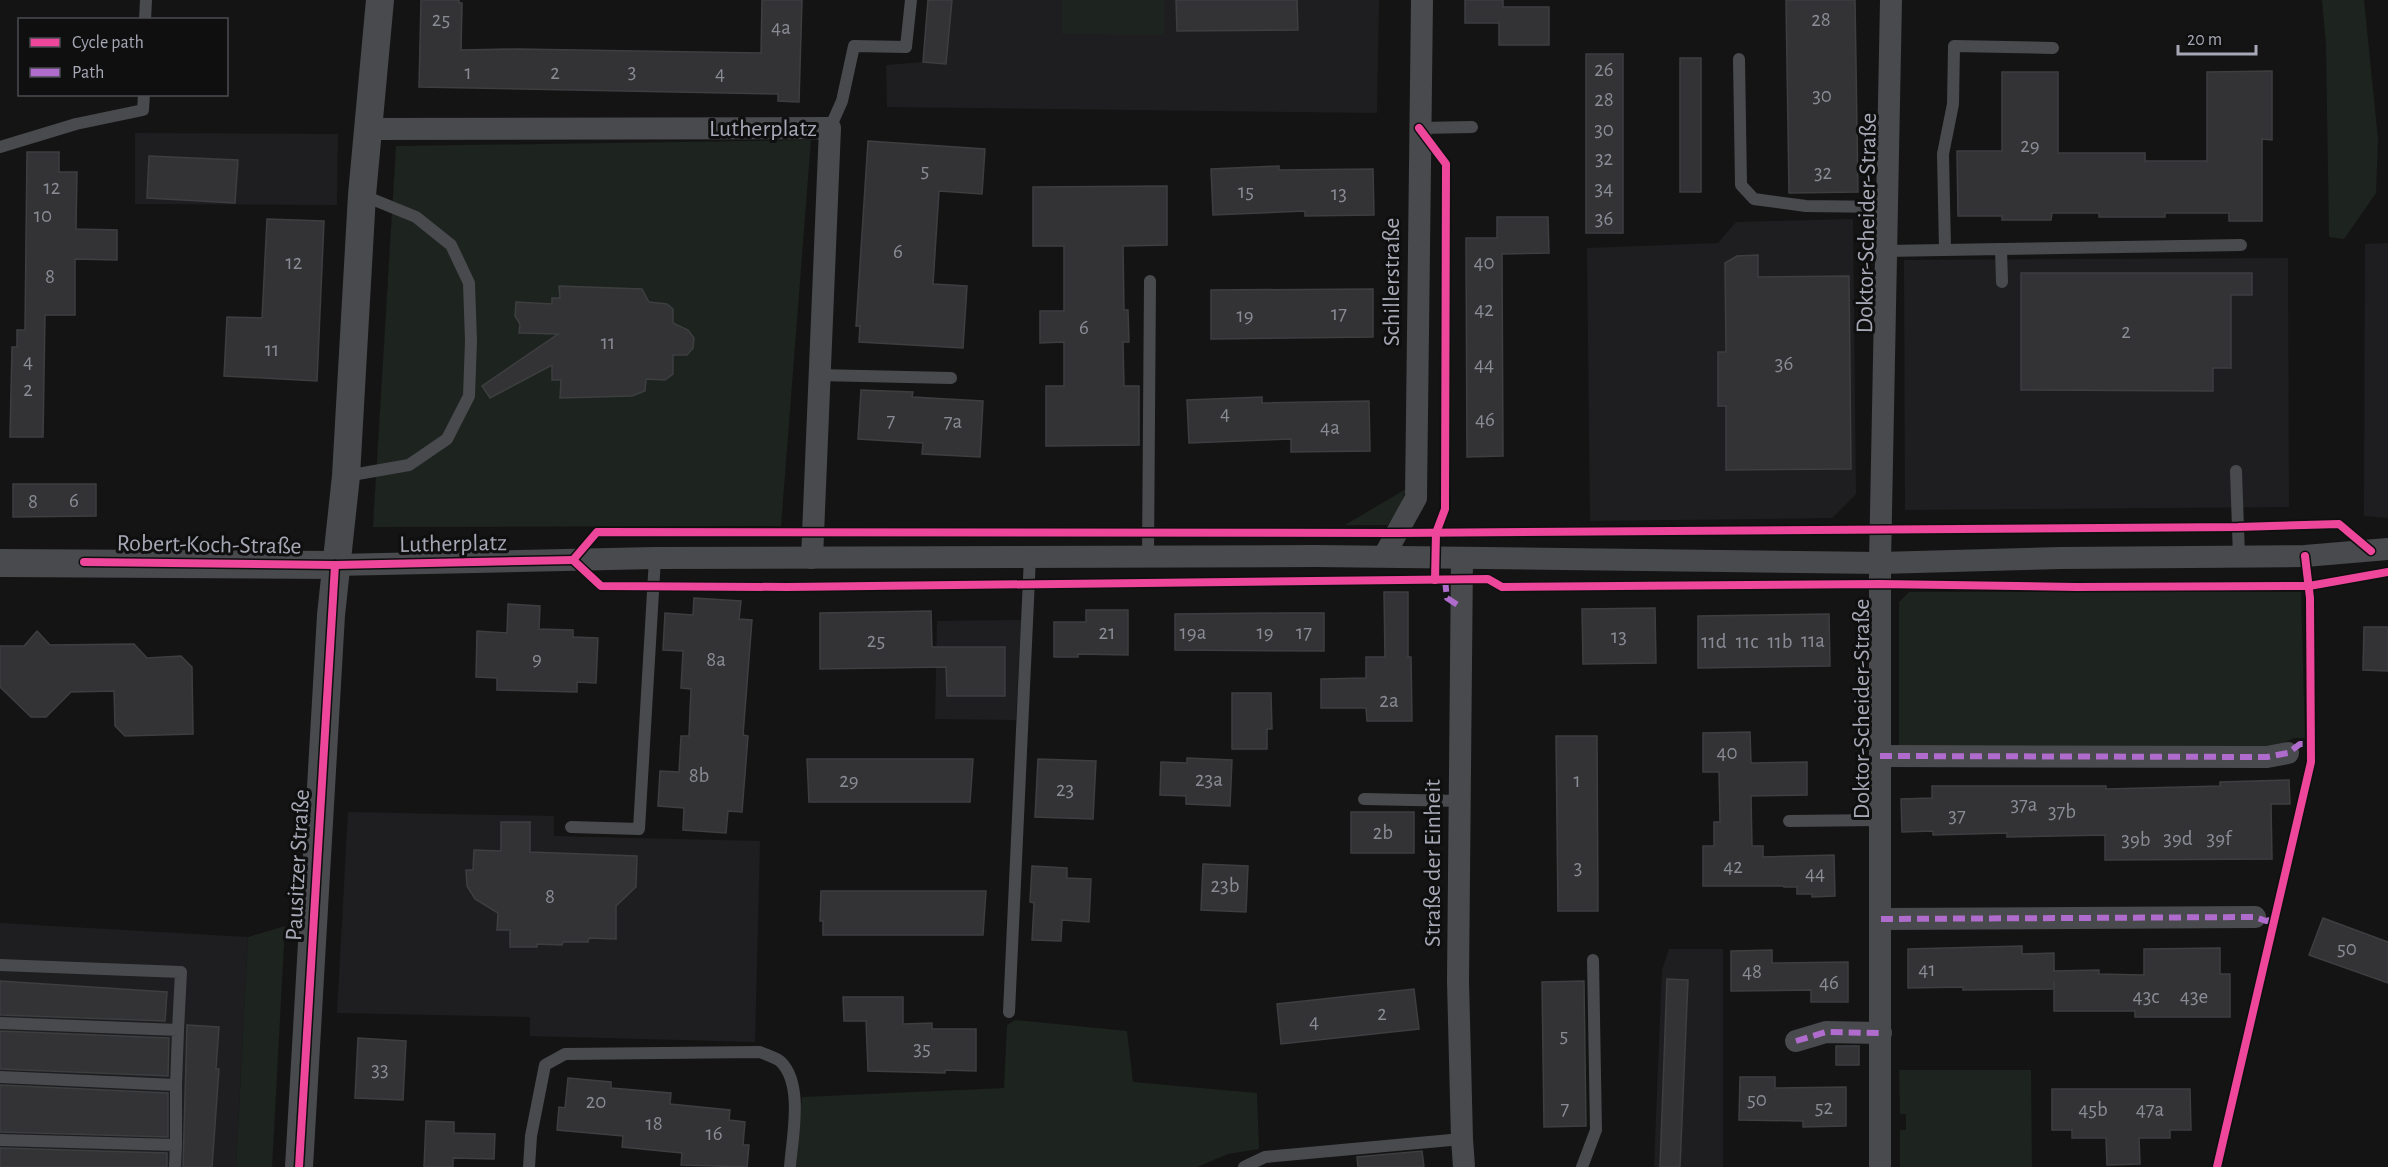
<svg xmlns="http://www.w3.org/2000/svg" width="2388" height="1167" font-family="'Alegreya Sans',sans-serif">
<rect width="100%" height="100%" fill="#141414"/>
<g fill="#1e1e20">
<polygon points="952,0 1379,0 1377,113 887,107 886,65 923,62 946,64"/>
<polygon points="135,133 338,134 337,205 135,204"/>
<polygon points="1853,219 1856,494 1832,518 1590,521 1587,248 1718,243 1736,222"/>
<polygon points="2388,243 2388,518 2364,516 2365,244"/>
<polygon points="2288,258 2289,507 1905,510 1904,260"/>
<polygon points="1021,620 1016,720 935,719 937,621"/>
<polygon points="348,812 554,816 554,836 760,841 755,1042 530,1036 530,1017 337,1013"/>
<polygon points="0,923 248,937 236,1167 0,1167"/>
<polygon points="1669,949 1723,949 1723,1167 1654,1167 1662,970"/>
</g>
<g fill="#1d231e">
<polygon points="1062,0 1164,0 1164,35 1062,34"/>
<polygon points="2322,0 2364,0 2378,139 2376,193 2344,239 2329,237 2326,45"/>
<polygon points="811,140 781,526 373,527 396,146"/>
<polygon points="1406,489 1401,505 1388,525 1345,525"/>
<polygon points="1909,592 2301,592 2305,738 2294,738 2275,747 1899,746 1899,602"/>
<polygon points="285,926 272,1167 236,1167 248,937"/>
<polygon points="1015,1020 1127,1031 1133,1082 1257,1093 1259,1149 1228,1154 1197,1167 796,1167 802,1097 1004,1088 1007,1025"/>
<polygon points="1899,1070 2031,1070 2032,1167 1900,1167 1900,1130 1906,1130 1906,1114 1900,1114"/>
</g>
<g fill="#333335" stroke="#3d3e40" stroke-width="1.5">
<polygon points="421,0 459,0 459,3 462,3 461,50 517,49 761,53 762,0 802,0 799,102 778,101 778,94 419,87"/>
<polygon points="928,0 952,0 946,64 923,62"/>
<polygon points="1176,0 1297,0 1298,30 1177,31"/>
<polygon points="1465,0 1503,0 1503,7 1549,7 1549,45 1499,45 1499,23 1465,23"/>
<polygon points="1786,0 1855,0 1858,192 1789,193"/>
<rect x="1586" y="54" width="37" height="179"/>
<rect x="1680" y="58" width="21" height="134"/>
<polygon points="2272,71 2272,140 2262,139 2262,221 2229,221 2229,213 2165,213 2165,217 2099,217 2099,213 2052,213 2051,220 2002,220 2002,216 1958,216 1957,151 2002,151 2002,72 2058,72 2058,153 2145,153 2145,161 2207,161 2207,72"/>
<polygon points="868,141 985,149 982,194 939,191 933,284 967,286 963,348 859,342 860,326 856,326"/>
<polygon points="27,152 59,152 59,172 77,172 76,229 117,230 117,260 75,259 75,315 45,315 43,437 10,437 12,347 17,347 17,330 25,330"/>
<polygon points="149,156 238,160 235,203 147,198"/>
<polygon points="1279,166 1279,170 1373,169 1374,215 1305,216 1305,211 1213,215 1211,169"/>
<polygon points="1167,186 1167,245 1123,246 1124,310 1128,310 1129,342 1123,342 1124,386 1139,386 1139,445 1046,446 1046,386 1064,386 1064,342 1040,343 1040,311 1064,311 1064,246 1033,246 1033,187"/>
<polygon points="1497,217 1548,217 1549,253 1502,254 1503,456 1467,457 1466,238 1497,238"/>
<polygon points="267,219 324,221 317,381 224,376 227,317 262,318"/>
<polygon points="1758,255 1758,277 1849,276 1851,469 1726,470 1726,406 1718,406 1718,352 1726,352 1725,263 1737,256"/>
<polygon points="2021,273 2252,273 2252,295 2231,295 2231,368 2213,368 2213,391 2021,390"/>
<polygon points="559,286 642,289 649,302 667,304 673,309 673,323 688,330 694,338 693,348 687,355 673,355 673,374 665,380 646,379 645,391 632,396 560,398 561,380 552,380 552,365 490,398 482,386 558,334 519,333 520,324 515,316 516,302 552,304 552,298 560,298"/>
<polygon points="1373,289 1373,337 1211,339 1211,290"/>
<polygon points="861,390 913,392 912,397 983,401 980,457 922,454 923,443 858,439"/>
<polygon points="1262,397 1262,403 1369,401 1370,451 1291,452 1291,439 1189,443 1187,400"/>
<polygon points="13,484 96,484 96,516 13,517"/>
<polygon points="1384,592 1408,592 1408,657 1411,657 1412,721 1367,721 1366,708 1321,708 1321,679 1366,678 1366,657 1385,657"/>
<polygon points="694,598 741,601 739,619 752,620 743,735 748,736 742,812 728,811 726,833 683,830 684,808 658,806 660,771 679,772 681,736 689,736 691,689 681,688 683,651 663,650 665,613 693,615"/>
<polygon points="508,604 540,606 539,629 573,630 573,637 598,638 596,683 577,682 577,692 497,690 497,678 476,677 477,631 507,633"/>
<polygon points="1655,608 1656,663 1583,664 1582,609"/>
<polygon points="1086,610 1128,610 1128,655 1078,654 1078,657 1054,657 1054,622 1086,622"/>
<polygon points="931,611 932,647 1005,647 1005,696 947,696 946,667 820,669 820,613"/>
<polygon points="1285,613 1324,613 1324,651 1175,650 1175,614"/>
<polygon points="1829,614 1830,666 1698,668 1698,616"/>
<polygon points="2364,627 2388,627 2388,671 2363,670"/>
<polygon points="37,631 50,645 134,644 147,658 181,656 192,667 193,734 125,736 115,726 114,691 71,692 46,717 31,717 0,687 0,646 24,646"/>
<polygon points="1232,693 1271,693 1272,729 1267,729 1267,749 1232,749"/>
<polygon points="1750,732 1751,763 1807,762 1807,795 1751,796 1752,846 1763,846 1763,857 1834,855 1835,896 1812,897 1812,894 1797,894 1797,887 1784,887 1784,886 1703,886 1703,846 1714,846 1714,822 1720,822 1719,772 1703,772 1703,733"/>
<polygon points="1556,736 1597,736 1598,911 1558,911"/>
<polygon points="1187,758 1232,760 1230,806 1186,804 1186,796 1160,795 1161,762 1187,763"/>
<polygon points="807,759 973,759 970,802 809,802"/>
<polygon points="1038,759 1096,761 1093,819 1035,817"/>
<polygon points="2289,780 2290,804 2271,804 2272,859 2105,860 2105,835 2007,837 2007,833 1933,835 1933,831 1902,832 1901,799 1932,798 1932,786 2106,786 2106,789 2220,786 2220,782"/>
<rect x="1351" y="812" width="63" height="41"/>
<polygon points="501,822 530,822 530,852 637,856 636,887 616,906 616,939 589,938 588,942 563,942 562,945 537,944 537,947 510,947 510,930 497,930 498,913 475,899 467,886 466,870 473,870 474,850 501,851"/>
<polygon points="1203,864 1248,866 1246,912 1201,910"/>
<polygon points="1032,866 1067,868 1067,878 1091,879 1089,922 1062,920 1061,941 1032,940 1034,903 1030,902"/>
<polygon points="821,891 986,891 983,935 823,935 823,921 820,921"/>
<polygon points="2323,918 2388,942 2388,983 2309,955"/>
<polygon points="2022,946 2022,954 2054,953 2054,971 2099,970 2099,974 2144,975 2144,949 2220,948 2220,974 2230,974 2230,1017 2135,1017 2135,1011 2054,1011 2054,981 2054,989 1963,990 1963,987 1908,988 1908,949"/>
<polygon points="1772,950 1772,963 1848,962 1848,1002 1811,1002 1811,990 1731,991 1731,951"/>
<polygon points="1667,979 1688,980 1680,1167 1660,1167"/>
<polygon points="0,981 167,992 165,1021 0,1015"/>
<polygon points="1584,981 1586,1126 1544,1127 1542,982"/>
<polygon points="1414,989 1419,1029 1281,1044 1277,1004"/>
<polygon points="843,997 903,997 903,1024 932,1023 932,1029 976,1029 976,1071 945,1070 945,1073 868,1071 866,1021 844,1021"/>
<polygon points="187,1025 219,1027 216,1069 219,1069 212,1167 183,1167"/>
<polygon points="0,1031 169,1038 168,1076 0,1069"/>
<polygon points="358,1038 406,1041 403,1100 355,1098"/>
<rect x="1836" y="1046" width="23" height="19"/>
<polygon points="1740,1077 1775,1077 1775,1088 1846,1087 1846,1126 1803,1127 1803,1121 1739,1120"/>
<polygon points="568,1078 611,1082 611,1088 671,1093 670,1104 730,1110 729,1120 745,1122 743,1145 749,1145 747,1167 681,1165 682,1153 622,1147 623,1136 557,1130 559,1107 565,1108"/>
<polygon points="0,1085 168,1093 168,1137 0,1132"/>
<polygon points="2052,1089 2190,1089 2191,1130 2170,1130 2170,1138 2139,1138 2140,1164 2107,1165 2106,1138 2072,1138 2072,1130 2052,1130"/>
<polygon points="426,1121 454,1122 454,1133 495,1134 494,1159 453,1158 453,1167 424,1167"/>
<polygon points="0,1148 167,1153 167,1167 0,1167"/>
<polygon points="1422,1151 1424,1167 1358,1167 1357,1157"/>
</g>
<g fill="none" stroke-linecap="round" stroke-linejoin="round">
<g stroke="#494a4d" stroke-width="12">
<polyline points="145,20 146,0"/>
<polyline points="1739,59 1741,185 1754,199 1806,206 1886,207"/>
<polyline points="830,128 842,101 854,46 906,47 911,0"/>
<polyline points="1419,128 1472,127"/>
<polyline points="0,147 76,124 143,110 144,94"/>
<polyline points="1945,249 1943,154 1953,104 1954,46 2053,48"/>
<polyline points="2001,249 2241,245"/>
<polyline points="1885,251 2001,249 2002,282"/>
<polyline points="818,375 951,378"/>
<polyline points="2236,471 2239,556"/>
<polyline points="346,476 409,465 447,439 469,396 471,341 469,283 451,245 416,217 362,195"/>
<polyline points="1148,556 1150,281"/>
<polyline points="1364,799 1460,801"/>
<polyline points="1789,821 1880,820"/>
<polyline points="571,827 639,829 655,558"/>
<polyline points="0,965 181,972 178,1030"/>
<polyline points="1009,1012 1030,557"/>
<polyline points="0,1023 178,1030 176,1085"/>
<polyline points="0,1077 176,1085 176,1145"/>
<polyline points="0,1140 176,1145 175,1167"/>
<path d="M529 1167 531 1136 545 1065 565 1054 760 1052C766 1055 776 1057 781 1062 804 1085 792 1138 790 1167"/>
<polyline points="1244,1167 1265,1157 1462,1139"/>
<polyline points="1582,1167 1596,1130 1593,960"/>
</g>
<g stroke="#494a4d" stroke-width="22">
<polyline points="369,129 830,128 812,558"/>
<polyline points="1384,556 1416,498 1422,0"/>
<polyline points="1462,558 1458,981 1462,1139 1464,1167"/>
<polyline points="335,565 655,558 1316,556 1880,563 2061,558 2305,556 2388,549"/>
<polyline points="1880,756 2267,757 2288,753"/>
<polyline points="1881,919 2255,917"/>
<polyline points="1796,1041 1826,1032 1881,1033"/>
<polyline points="1880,1167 1880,563 1891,0"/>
</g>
<g stroke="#494a4d" stroke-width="28">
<polyline points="0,563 335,565"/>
<polyline points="299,1167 331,615 346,476 362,195 380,0"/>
</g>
<g stroke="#b06ccc" stroke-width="6" stroke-dasharray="12 6" stroke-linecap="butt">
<polyline points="1445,580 1447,598 1461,607"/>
<polyline points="1880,756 2267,757 2288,753 2300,744 2312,744"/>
<polyline points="1881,919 2255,917 2266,921 2274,919"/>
<polyline points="1796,1041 1826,1032 1881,1033"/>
</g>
<g stroke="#0f0f10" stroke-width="11">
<g id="cycleway">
<polyline points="1419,128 1446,164 1445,509 1436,533 1435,580"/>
<polyline points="573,560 601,586 787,587 1488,579 1502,587 1880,584 2076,587 2309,586 2388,572"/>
<polyline points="573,560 597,532 1397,533 2238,527 2339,524 2371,551"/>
<polyline points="84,562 335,565 573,560"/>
<polyline points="299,1167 335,565"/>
<polyline points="2217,1167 2311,762 2310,598 2305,556"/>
</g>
</g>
<use href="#cycleway" stroke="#ed469a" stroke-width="8"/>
</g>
<g text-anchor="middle" stroke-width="6" stroke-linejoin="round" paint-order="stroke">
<g font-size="21" fill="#898b95">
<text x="441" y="26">25</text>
<text x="1821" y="26">28</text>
<text x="781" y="34">4a</text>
<text x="1604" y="76">26</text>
<text x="632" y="78">3</text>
<text x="468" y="79">1</text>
<text x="555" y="79">2</text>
<text x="720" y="80">4</text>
<text x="1822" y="102">30</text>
<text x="1604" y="106">28</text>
<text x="1604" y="136">30</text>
<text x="2030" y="152">29</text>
<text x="1604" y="165">32</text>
<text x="925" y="177">5</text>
<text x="1823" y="179">32</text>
<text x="52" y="194">12</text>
<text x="1604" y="195">34</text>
<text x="1246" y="198">15</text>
<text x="1339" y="200">13</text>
<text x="43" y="222">10</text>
<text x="1604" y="225">36</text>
<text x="898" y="258">6</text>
<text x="294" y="269">12</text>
<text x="1484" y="269">40</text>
<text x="50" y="283">8</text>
<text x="1484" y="316">42</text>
<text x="1339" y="320">17</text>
<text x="1245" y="322">19</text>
<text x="1084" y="334">6</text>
<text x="2126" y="338">2</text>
<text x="608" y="349">11</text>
<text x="272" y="356">11</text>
<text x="28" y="368">4</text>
<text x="1784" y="370">36</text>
<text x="1484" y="371">44</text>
<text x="28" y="396">2</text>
<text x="1225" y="420">4</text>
<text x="1485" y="426">46</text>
<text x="891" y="427">7</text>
<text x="953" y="428">7a</text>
<text x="1330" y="434">4a</text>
<text x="74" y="507">6</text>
<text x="33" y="508">8</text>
<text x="1107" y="639">21</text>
<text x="1193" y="639">19a</text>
<text x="1265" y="639">19</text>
<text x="1304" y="639">17</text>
<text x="1619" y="643">13</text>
<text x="876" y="647">25</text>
<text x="1813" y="647">11a</text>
<text x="1714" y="648">11d</text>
<text x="1747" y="648">11c</text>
<text x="1780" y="648">11b</text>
<text x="537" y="665">9</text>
<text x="716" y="666">8a</text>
<text x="1389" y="707">2a</text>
<text x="1727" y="759">40</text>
<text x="699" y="782">8b</text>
<text x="1209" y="786">23a</text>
<text x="849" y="787">29</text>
<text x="1577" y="787">1</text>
<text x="1065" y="796">23</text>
<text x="2024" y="811">37a</text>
<text x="2062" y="818">37b</text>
<text x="1957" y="822">37</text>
<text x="1383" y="839">2b</text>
<text x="2178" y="845">39d</text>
<text x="2219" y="845">39f</text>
<text x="2136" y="846">39b</text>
<text x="1733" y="873">42</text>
<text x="1578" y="874">3</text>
<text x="1815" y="880">44</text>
<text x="1225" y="892">23b</text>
<text x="550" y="903">8</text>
<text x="2347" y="955">50</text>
<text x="1927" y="976">41</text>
<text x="1752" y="978">48</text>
<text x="1829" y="989">46</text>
<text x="2146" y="1003">43c</text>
<text x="2194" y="1003">43e</text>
<text x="1382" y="1020">2</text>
<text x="1314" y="1028">4</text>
<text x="1564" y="1042">5</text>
<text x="922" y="1055">35</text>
<text x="380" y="1076">33</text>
<text x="1757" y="1106">50</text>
<text x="596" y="1108">20</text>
<text x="1824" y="1114">52</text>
<text x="1565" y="1115">7</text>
<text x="2093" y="1116">45b</text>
<text x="2150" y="1116">47a</text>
<text x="654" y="1130">18</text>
<text x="714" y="1140">16</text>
</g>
<g font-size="24" fill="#a6a8b5" stroke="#0f0f10">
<text x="763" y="136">Lutherplatz</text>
<text transform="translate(1866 223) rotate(-89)" y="8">Doktor-Scheider-Straße</text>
<text transform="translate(1391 282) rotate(-90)" y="8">Schillerstraße</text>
<text transform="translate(453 543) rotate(-1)" y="8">Lutherplatz</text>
<text transform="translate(209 544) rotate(1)" y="8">Robert-Koch-Straße</text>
<text transform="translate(1861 709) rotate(-90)" y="8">Doktor-Scheider-Straße</text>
<text transform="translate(1432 863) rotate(-90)" y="8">Straße der Einheit</text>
<text transform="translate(297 865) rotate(-87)" y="8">Pausitzer Straße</text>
</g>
</g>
<rect x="18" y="18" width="210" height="78" fill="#0f0f10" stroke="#4b4c52" stroke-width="1.5"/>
<rect x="30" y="38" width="30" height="9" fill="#ed469a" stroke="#4b4c52" stroke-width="1.5"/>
<text x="72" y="48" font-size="18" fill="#a6a8b5">Cycle path</text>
<rect x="30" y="68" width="30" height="9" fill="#b06ccc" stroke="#4b4c52" stroke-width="1.5"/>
<text x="72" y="78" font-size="18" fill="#a6a8b5">Path</text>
<path d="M2178 45v9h78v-9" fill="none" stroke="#a6a8b5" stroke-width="3"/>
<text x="2187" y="45" font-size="18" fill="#a6a8b5" stroke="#0f0f10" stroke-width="4.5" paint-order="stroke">20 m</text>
</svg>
